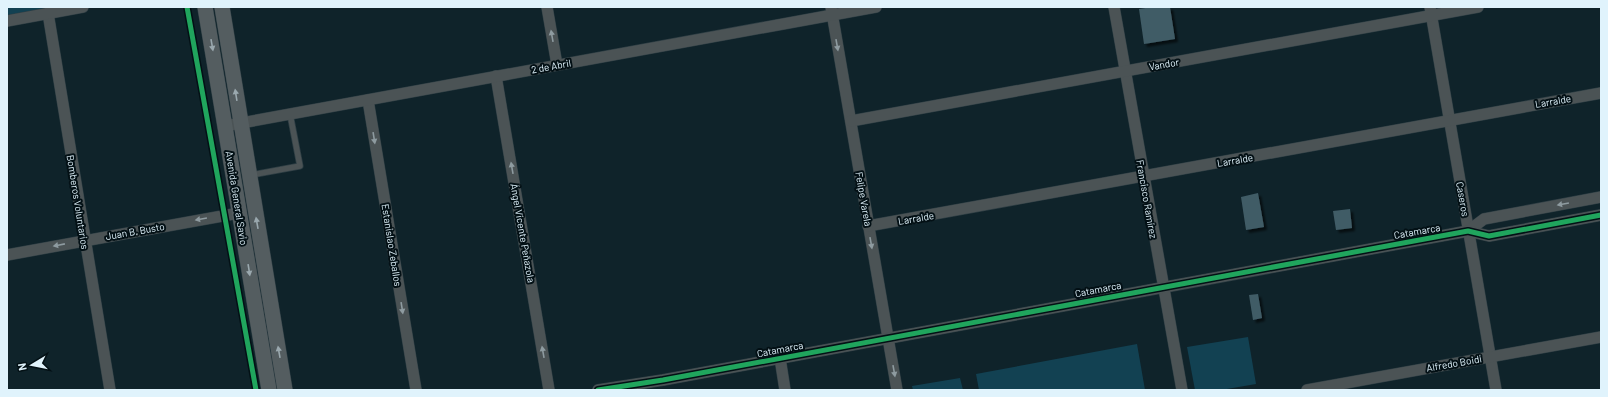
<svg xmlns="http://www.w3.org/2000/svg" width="1608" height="397" font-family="Barlow,sans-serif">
<defs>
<filter id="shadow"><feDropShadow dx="3" dy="3" stdDeviation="1" flood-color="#0009"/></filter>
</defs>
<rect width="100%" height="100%" fill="#0f232a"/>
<g fill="#124152">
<polygon points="7,7 84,7 7,21"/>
<polygon points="1248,337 1256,384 1221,390 1195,390 1187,347"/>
<polygon points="1137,344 1145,390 979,390 976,374"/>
<polygon points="960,378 963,390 913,390 912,386"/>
</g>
<g fill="#405c66" filter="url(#shadow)">
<polygon points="1152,7 1170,7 1175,39 1144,44 1139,9"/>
<polygon points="1258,193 1264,227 1246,230 1241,197"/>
<polygon points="1350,209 1352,228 1336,230 1333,211"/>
<polygon points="1258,294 1262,318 1253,320 1249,295"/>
</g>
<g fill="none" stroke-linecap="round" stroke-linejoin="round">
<g stroke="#2f3f45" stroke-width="7">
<polyline id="service" points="251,175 300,166 290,114"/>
</g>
<g stroke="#2f3f45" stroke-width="12">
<g id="minor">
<polyline points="547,7 557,65"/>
<polyline points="831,7 897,390"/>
<polyline points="1114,7 1182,390"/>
<polyline points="1430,7 1496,390"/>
<polyline points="48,13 110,390"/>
<polyline points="7,21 83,7"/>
<polyline points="496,76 549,390"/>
<polyline points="368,100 416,390"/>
<polyline points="851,121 1478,7"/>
<polyline points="225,126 876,7"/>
<polyline points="868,226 1601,93"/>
<polyline points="1468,231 1484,219 1601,197"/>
<polyline points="7,255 239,213"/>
<polyline points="780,358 785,390"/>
<polyline points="598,390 663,380 1468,231 1489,236 1601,215"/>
<polyline points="1307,390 1601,337"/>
</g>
</g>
<g stroke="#2f3f45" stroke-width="16">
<g id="secondary">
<polyline points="205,7 269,390"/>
<polyline points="222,7 285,390"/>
</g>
</g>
<use href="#service" stroke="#4b5355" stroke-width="5.5"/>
<use href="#minor" stroke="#4b5355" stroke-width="11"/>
<use href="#secondary" stroke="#545d60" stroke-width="15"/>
<g stroke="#031015" stroke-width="8">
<g id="cycleway">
<polyline points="187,7 256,390"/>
<polyline points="598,390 663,380 1468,231 1489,236 1601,215"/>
</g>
</g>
<use href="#cycleway" stroke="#20a55d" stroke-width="5"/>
</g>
<defs><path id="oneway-solid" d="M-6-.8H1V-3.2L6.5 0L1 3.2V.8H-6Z"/></defs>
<g fill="#8e9ba0">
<use href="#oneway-solid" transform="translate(552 36) rotate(-100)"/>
<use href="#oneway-solid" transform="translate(837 45) rotate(80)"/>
<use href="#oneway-solid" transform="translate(374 138) rotate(81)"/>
<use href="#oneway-solid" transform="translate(512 168) rotate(-100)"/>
<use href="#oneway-solid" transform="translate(1563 204) rotate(170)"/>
<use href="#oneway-solid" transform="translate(201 219) rotate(170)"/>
<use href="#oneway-solid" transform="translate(871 243) rotate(80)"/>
<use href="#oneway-solid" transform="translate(59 245) rotate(169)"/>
<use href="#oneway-solid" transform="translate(402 308) rotate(81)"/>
<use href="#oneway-solid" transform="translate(543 352) rotate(-100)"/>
<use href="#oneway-solid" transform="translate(894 371) rotate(80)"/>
</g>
<g fill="#9aa8ae">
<use href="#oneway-solid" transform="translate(212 45) rotate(80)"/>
<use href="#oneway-solid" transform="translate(236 95) rotate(-99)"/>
<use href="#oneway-solid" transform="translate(257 223) rotate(-100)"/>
<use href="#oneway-solid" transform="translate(249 270) rotate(81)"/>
<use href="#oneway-solid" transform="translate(279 352) rotate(-100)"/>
</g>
<g text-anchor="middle" stroke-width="4" stroke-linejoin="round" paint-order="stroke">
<g font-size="10" fill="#e0f3fc" stroke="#031015">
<text transform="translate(1164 64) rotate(-10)" y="4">Vandor</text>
<text transform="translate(551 66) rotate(-10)" y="4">2 de Abril</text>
<text transform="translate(1553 101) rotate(-10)" y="4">Larralde</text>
<text transform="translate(1235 160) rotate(-10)" y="4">Larralde</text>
<text transform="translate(237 198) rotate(81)" y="4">Avenida General Savio</text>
<text transform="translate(864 199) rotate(80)" y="4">Felipe Varela</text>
<text transform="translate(1147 199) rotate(80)" y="4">Francisco Ramírez</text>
<text transform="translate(1463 199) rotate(80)" y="4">Caseros</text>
<text transform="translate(78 202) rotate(81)" y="4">Bomberos Voluntarios</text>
<text transform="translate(916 218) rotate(-10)" y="4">Larralde</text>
<text transform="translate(135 231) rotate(-10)" y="4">Juan B. Busto</text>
<text transform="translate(1417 231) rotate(-10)" y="4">Catamarca</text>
<text transform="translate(523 233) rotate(80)" y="4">Ángel Vicente Peñazola</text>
<text transform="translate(392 245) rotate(81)" y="4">Estanislao Zeballos</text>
<text transform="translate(1098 289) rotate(-11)" y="4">Catamarca</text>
<text transform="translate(780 349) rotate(-11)" y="4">Catamarca</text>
<text transform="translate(1454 363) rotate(-10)" y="4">Alfredo Boidi</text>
</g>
</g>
<rect width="1608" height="397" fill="none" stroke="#e0f3fc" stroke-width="16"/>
<g transform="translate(32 365) rotate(260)" stroke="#031015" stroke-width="3" paint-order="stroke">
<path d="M0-3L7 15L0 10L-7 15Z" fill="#e0f3fc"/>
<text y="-6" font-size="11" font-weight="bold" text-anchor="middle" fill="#e0f3fc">N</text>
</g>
</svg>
